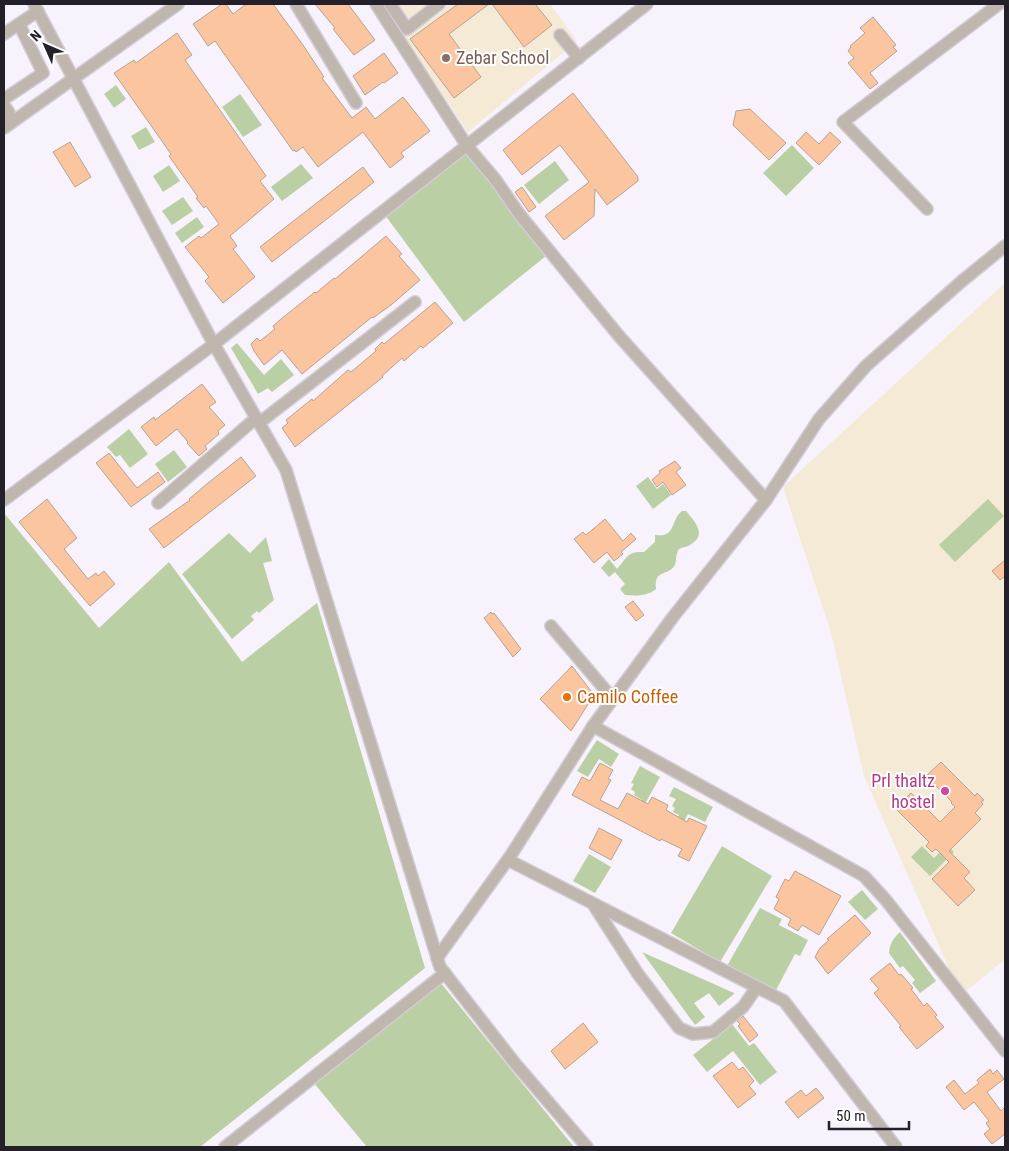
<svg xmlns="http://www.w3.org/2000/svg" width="1009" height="1151" font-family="'Roboto Condensed',sans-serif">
<rect width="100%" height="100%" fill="#f7f2fc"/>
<g fill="#f4ead5">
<polygon points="382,4 550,4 577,41 468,132"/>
<polygon points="1005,283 1005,959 961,995 864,776 831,632 783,487"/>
</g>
<g fill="#bad0a4">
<polygon points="116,85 126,99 114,108 104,94"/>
<polygon points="240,94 262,125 243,137 222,107"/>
<polygon points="146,127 155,142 139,150 131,136"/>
<polygon points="792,145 814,168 786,196 763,173"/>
<polygon points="466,152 546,256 464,322 385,215"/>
<polygon points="555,161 569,180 539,204 524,185"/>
<polygon points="301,164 313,178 282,201 271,187"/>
<polygon points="169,165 180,181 163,192 153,176"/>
<polygon points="183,197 193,211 172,225 162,211"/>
<polygon points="197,217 204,227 182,243 175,233"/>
<polygon points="237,343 264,375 281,359 294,375 272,392 268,388 258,394 231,348"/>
<polygon points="129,429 148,454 130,468 120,455 116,457 107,447"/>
<polygon points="174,450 187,467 168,482 155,464"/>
<polygon points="648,477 657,489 663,484 671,495 653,509 636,486"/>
<polygon points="988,499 1004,516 955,562 939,545"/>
<path d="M682 511H686C695 522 708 535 690 545 687 547 683 547 679 549 675 555 677 559 675 565 668 577 654 568 656 589 648 596 636 596 625 595L620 589 625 584 615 572 609 577 601 568 609 559 617 569C627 557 628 551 644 552L655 542V535C677 538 670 520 682 511Z"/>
<polygon points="4,513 99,628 169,562 242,662 317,603 425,968 200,1147 4,1147"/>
<polygon points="229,533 250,553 266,537 272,561 263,563 274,600 259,613 257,611 251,616 254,620 232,639 182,574"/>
<polygon points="597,740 619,754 611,767 599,759 588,777 577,771"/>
<polygon points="640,766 660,777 642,809 638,807 642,800 634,795 635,792 631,789 634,784 631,783"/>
<polygon points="674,787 713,807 705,822 688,814 680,829 674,826 679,815 673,812 675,808 672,806 676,799 669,796"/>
<polygon points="947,845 954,852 930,876 911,857 922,846 934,858"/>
<polygon points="722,846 772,876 720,962 671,933"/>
<polygon points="589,854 611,867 595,893 573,881"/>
<polygon points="862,890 878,909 865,920 848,902"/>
<polygon points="760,908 782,919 779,925 808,940 800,956 795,954 776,990 727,966"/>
<path d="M900 932 936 981 920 993 912 983 915 980 903 966 900 968 889 953C890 943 893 939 900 932Z"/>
<polygon points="642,952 734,993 734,994 719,1006 709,993 694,1003 705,1017 695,1025"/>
<polygon points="440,982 574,1147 367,1147 313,1082"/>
<polygon points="732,1024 749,1046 754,1043 777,1072 760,1085 733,1051 707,1072 693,1055"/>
</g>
<g fill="#fbc59f" stroke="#b8a293">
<polygon points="222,4 226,4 233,14 246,4 273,4 303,45 324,77 322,78 352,118 366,107 375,119 403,97 430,131 401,153 404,157 390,168 363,132 318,167 303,147 296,152 295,150 293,151 215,41 208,46 193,24"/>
<polygon points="315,4 348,4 375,40 354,55 333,29 335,28"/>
<polygon points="458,4 489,4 449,34 481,77 454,98 410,39"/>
<polygon points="492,4 535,4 552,25 524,47"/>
<polygon points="873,17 896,45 893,47 897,51 870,73 878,83 870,89 848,63 854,58 848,51 851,47 850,46 865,33 860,28"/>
<polygon points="177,33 192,55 185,60 266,176 260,181 274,199 230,236 237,246 233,249 255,277 223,303 205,281 209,277 185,247 199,236 201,238 219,224 206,206 204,208 196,198 198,197 169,156 171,154 114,73 134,60 136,63"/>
<polygon points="384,53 398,73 384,83 383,82 365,95 353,76"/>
<polygon points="573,93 638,177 638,181 607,205 595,189 594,216 564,240 545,216 589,182 560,145 522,175 503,150"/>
<polygon points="750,109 786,143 769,160 733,125 736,111"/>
<polygon points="806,132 819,144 830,132 841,142 819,165 796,143"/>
<polygon points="70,142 91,177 75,187 53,152"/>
<polygon points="363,167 374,182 272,262 260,247"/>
<polygon points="522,187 536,207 529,212 515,192"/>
<polygon points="386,236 402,254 399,256 420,280 391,305 373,318 372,317 302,374 282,350 264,365 254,351 251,344 257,338 260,341 275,329 273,326 281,319 315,292 316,293 334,278 335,279"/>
<polygon points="435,302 453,323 423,348 421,346 404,361 402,358 382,376 383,377 295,447 282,428 288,423 286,420 312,399 313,401 348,370 351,372 376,351 375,349 382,342 384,344"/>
<polygon points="202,384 216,402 209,407 225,425 218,431 219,434 205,446 207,449 199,456 187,443 188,442 177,429 156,446 141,427 154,417 155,420"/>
<polygon points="109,453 137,488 158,472 165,482 131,507 96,463"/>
<polygon points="241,457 256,476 164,548 149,529 190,500 189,499 208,483"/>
<polygon points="675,461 681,468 676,472 686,485 672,495 663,482 657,487 652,480 660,473 659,471"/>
<polygon points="47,499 77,538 64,549 88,579 96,573 98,576 104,571 115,584 90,606 19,522"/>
<polygon points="605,519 623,541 631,533 636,539 621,552 623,554 614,561 607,552 594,563 574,539 583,532 586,535"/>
<polygon points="1005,560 1005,576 1000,580 992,571"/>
<polygon points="633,601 644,615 636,621 625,607"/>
<polygon points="491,612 492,614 494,613 521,649 513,657 484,618"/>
<polygon points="572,666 594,695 571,731 540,699"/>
<polygon points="941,762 975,796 977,793 984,800 981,802 983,804 975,813 981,819 949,851 970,872 964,878 975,890 958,906 932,879 949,862 936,849 932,852 926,846 929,842 895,808 911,793 940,822 955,807 951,803 952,802 926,776"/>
<polygon points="600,763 613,770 608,779 611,780 600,800 618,809 627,793 648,804 652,797 668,805 666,810 687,822 689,818 707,826 689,861 678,856 682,849 661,839 660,841 572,795 582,777 590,781"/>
<polygon points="599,828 622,840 611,860 589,848"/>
<polygon points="795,871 841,896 819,935 802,925 798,931 788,925 791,919 774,909 779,899 776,897 785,879 789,881"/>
<polygon points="855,915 871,933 828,974 815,957 820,948 829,940 827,939"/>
<polygon points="890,963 899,975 901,974 913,988 911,989 924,1006 927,1003 937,1015 935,1017 944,1027 917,1049 899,1027 901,1026 874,993 879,989 870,979"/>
<polygon points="743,1016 758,1035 750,1042 738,1026 740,1024 737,1021"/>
<polygon points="583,1023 598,1042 565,1069 551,1051"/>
<polygon points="732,1062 739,1070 743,1067 754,1081 749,1086 756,1094 738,1108 713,1076"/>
<polygon points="990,1069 993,1074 997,1070 1004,1079 987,1092 1001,1111 1005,1107 1005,1134 992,1144 984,1134 990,1129 986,1123 989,1121 974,1102 964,1110 946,1087 954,1080 965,1094 979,1083 977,1080"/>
<polygon points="816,1088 824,1098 798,1118 785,1102 801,1090 806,1096"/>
</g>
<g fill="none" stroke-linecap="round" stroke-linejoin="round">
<g stroke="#d1ccd6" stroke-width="14">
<g id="minor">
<polyline points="34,4 211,339 286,470 440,967 514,1062 587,1147"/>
<polyline points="296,4 356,103"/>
<polyline points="376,4 467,146 495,179 520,215 619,336 766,500"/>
<polyline points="390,4 407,29 439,4"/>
<polyline points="4,34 38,11"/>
<polyline points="560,35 579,58"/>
<polyline points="4,99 43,73 19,24"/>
<polyline points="4,105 9,113 4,119"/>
<polyline points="4,128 178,4"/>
<polyline points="927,209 843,122 999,4"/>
<polyline points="259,423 415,302"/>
<polyline points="4,500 214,344 647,4"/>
<polyline points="158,503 256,418"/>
<polyline points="551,626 613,699"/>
<polyline points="593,726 864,876 885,899 1005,1051"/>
<polyline points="508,860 784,1001 896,1147"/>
<polyline points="593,904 638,974 679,1028 693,1034 713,1032 743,1007 757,987"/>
<polyline points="437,958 511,855 593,726 673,617 766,500 819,419 866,366 962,281 1005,246"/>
<polyline points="225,1147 445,973"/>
</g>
</g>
<use href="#minor" stroke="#bfb6ae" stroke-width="11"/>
</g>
<circle fill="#8d6e63" stroke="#fff" stroke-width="2" cx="446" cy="58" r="5"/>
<circle fill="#e8710a" stroke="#fff" stroke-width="2" cx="567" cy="697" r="5"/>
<circle fill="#d1479c" stroke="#fff" stroke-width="2" cx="945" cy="791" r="5"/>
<g text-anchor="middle" stroke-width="4" stroke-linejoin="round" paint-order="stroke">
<g font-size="18" fill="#785e54" stroke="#fff" text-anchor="start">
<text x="456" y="64">Zebar School</text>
</g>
<g font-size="18" fill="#c56008" stroke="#fff" text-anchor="start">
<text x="577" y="703">Camilo Coffee</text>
</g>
<g font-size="18" fill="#b23c85" stroke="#fff" text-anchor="end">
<text x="935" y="787">Prl thaltz<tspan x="935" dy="21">hostel</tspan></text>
</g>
</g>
<rect width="1009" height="1151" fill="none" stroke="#242029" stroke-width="10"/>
<g transform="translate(45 45) rotate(315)" stroke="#ffffff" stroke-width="4" paint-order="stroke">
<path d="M0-4L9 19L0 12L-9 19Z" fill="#242029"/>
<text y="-8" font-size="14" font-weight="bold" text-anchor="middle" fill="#242029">N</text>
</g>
<path d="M829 1121v8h80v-8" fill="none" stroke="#242029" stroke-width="2.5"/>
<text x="836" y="1121" font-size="15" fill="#242029" stroke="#ffffff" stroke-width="4" paint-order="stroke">50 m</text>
</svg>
